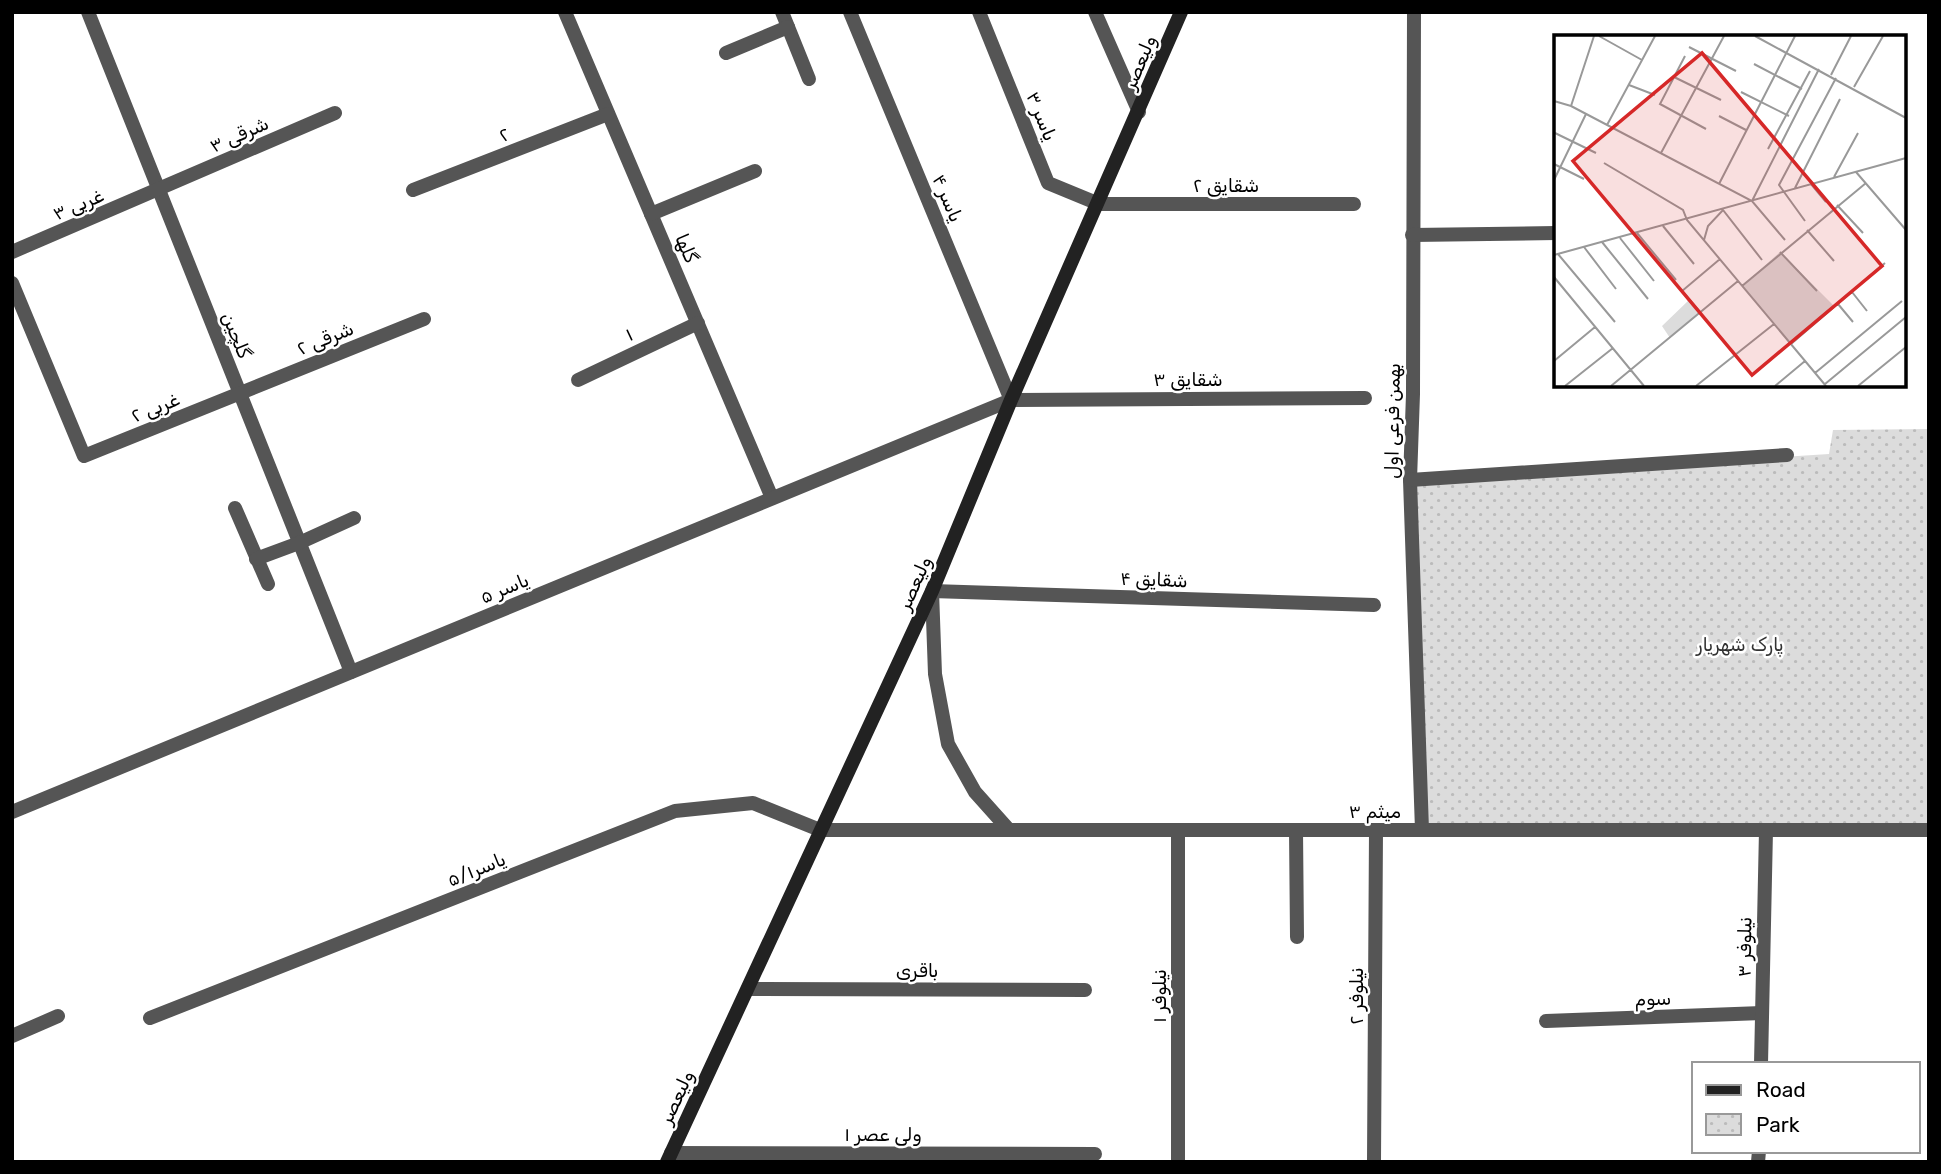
<svg xmlns="http://www.w3.org/2000/svg" width="1941" height="1174" font-family="Rubik,'Noto Sans Arabic',sans-serif">
<defs>
<pattern id="park-dots" width="8" height="8" patternUnits="userSpaceOnUse" patternTransform="scale(1.75)"><rect width="8" height="8" fill="#dcdcdc"/><path d="M2 2h.1M6 6h.1" fill="none" stroke="#bbb" stroke-width="1.8" stroke-linecap="round"/></pattern>
</defs>
<rect width="100%" height="100%" fill="#fff"/>
<polygon fill="url(#park-dots)" points="1929,429 1929,830 1422,830 1410,480 1829,454 1833,430"/>
<g fill="none" stroke-linecap="round" stroke-linejoin="round">
<g stroke="#555" stroke-width="14">
<polyline points="1296,830 1297,937"/>
<polyline points="1546,1021 1762,1013"/>
</g>
<g stroke="#555" stroke-width="14">
<polyline points="88,12 351,672"/>
<polyline points="565,12 772,498"/>
<polyline points="782,12 809,79"/>
<polyline points="850,12 1011,400"/>
<polyline points="979,12 1048,183 1099,204 1354,204"/>
<polyline points="1095,12 1139,112"/>
<polyline points="1414,12 1413,394 1410,480 1422,830"/>
<polyline points="726,53 788,27"/>
<polyline points="413,190 608,114"/>
<polyline points="651,214 755,171"/>
<polyline points="1412,235 1556,233"/>
<polyline points="12,252 335,113"/>
<polyline points="12,283 84,456 424,319"/>
<polyline points="578,380 698,323"/>
<polyline points="1410,480 1787,455"/>
<polyline points="235,508 268,584"/>
<polyline points="256,559 299,543 354,518"/>
<polyline points="932,591 1374,605"/>
<polyline points="12,812 1011,400 1365,398"/>
<polyline points="1178,830 1178,1162"/>
<polyline points="749,989 1085,990"/>
<polyline points="150,1018 675,811 753,803 820,830"/>
<polyline points="12,1036 58,1016"/>
<polyline points="1761,1064 1766,830"/>
<polyline points="671,1153 1095,1154"/>
<polyline points="1374,1162 1376,830"/>
<polyline points="1758,1162 1759,1151"/>
</g>
<g stroke="#555" stroke-width="14">
<polyline points="932,591 935,674 948,744 975,792 1009,830"/>
<polyline points="820,830 1929,830"/>
</g>
<polyline stroke="#222" stroke-width="14" points="667,1162 932,591 1011,400 1181,12"/>
</g>
<g text-anchor="middle" stroke-width="5" stroke-linejoin="round" paint-order="stroke">
<g font-size="19" fill="#000" stroke="#fff">
<text transform="translate(1139 62) rotate(-67)" y="7">ولیعصر</text>
<text transform="translate(1042 116) rotate(68)" y="7">یاسر ۳</text>
<text transform="translate(239 134) rotate(-24)" y="7">۳ شرقی</text>
<text transform="translate(504 134) rotate(-21)" y="7">۲</text>
<text x="1226" y="192">شقایق ۲</text>
<text transform="translate(948 198) rotate(67)" y="7">یاسر ۴</text>
<text transform="translate(78 204) rotate(-23)" y="7">۳ غربی</text>
<text transform="translate(687 248) rotate(67)" y="7">گلها</text>
<text transform="translate(629 334) rotate(-25)" y="7">۱</text>
<text transform="translate(237 335) rotate(68)" y="7">گلچین</text>
<text transform="translate(325 338) rotate(-22)" y="7">۲ شرقی</text>
<text x="1188" y="386">شقایق ۳</text>
<text transform="translate(155 407) rotate(-22)" y="7">۲ غربی</text>
<text transform="translate(1392 421) rotate(-89)" y="7">بهمن فرعی اول</text>
<text transform="translate(1154 579) rotate(2)" y="7">شقایق ۴</text>
<text transform="translate(914 583) rotate(-66)" y="7">ولیعصر</text>
<text transform="translate(504 588) rotate(-22)" y="7">یاسر ۵</text>
<text x="1375" y="818">میثم ۳</text>
<text transform="translate(476 869) rotate(-22)" y="7">یاسر۵/۱</text>
<text transform="translate(1744 947) rotate(-89)" y="7">نیلوفر ۳</text>
<text x="917" y="977">باقری</text>
<text transform="translate(1159 996) rotate(-90)" y="7">نیلوفر ۱</text>
<text transform="translate(1356 996) rotate(-90)" y="7">نیلوفر ۲</text>
<text transform="translate(1653 998) rotate(-2)" y="7">سوم</text>
<text transform="translate(676 1097) rotate(-65)" y="7">ولیعصر</text>
<text x="883" y="1141">ولی عصر ۱</text>
</g>
<g font-size="19" fill="#333" stroke="#fff">
<text x="1740" y="651">پارک شهریار</text>
</g>
</g>
<g transform="translate(1554 35)">
<rect width="352" height="352" fill="#fff"/>
<path d="M226 217 281 272 237 309 188 251ZM135 265 146 277 116 303 108 291Z" fill="#dcdcdc"/>
<path fill="none" stroke="#999" stroke-width="2" d="M45 1 88 25M201 1 352 83M135 12 182 36M131 21 106 69 152 94M200 29 248 54M277 40 297 1M120 42 167 65M75 50 101 60M300 52 329 1M187 57 235 81M0 66 17 71 40 1M17 71 198 166 231 205M165 81 192 95M53 90 101 1M1 98 42 118M214 114 256 36M107 118 170 1M50 128 129 175 133 185 272 351M0 129 30 144M302 137 352 195M280 142 304 98M0 145 32 79M165 149 241 1M257 149 272 167M241 153 286 64M198 166 265 34M283 170 309 198M251 186 225 150 282 43M109 191 140 229M253 195 280 226M83 198 122 245M66 203 100 246M150 205 154 191 169 175 208 225M48 207 94 264M30 212 62 254M226 217 263 256M4 219 61 287M0 220 352 123M0 242 90 351M188 251 312 148M298 257 313 276M284 269 299 287M146 277 128 256 166 224M237 309 331 228M0 326 41 292M261 338 348 266M271 349 352 282M11 351 59 313M57 351 184 246M142 351 220 289M221 351 251 326M304 351 352 312"/>
<path fill="#d62828" fill-opacity="0.15" stroke="#d62828" stroke-width="3.5" d="M148 18 328 231 198 340 19 126Z"/>
<rect width="352" height="352" fill="none" stroke="#000" stroke-width="3.5"/>
</g>
<rect width="1941" height="1174" fill="none" stroke="#000000" stroke-width="28"/>
<rect x="1692" y="1062" width="228" height="91" fill="#ffffff" stroke="#999999" stroke-width="2"/>
<rect x="1706" y="1085" width="35" height="10" fill="#222222" stroke="#999999" stroke-width="2"/>
<text x="1756" y="1097" font-size="21" fill="#000000">Road</text>
<rect x="1706" y="1114" width="35" height="21" fill="url(#park-dots)" stroke="#999999" stroke-width="2"/>
<text x="1756" y="1132" font-size="21" fill="#000000">Park</text>
</svg>
